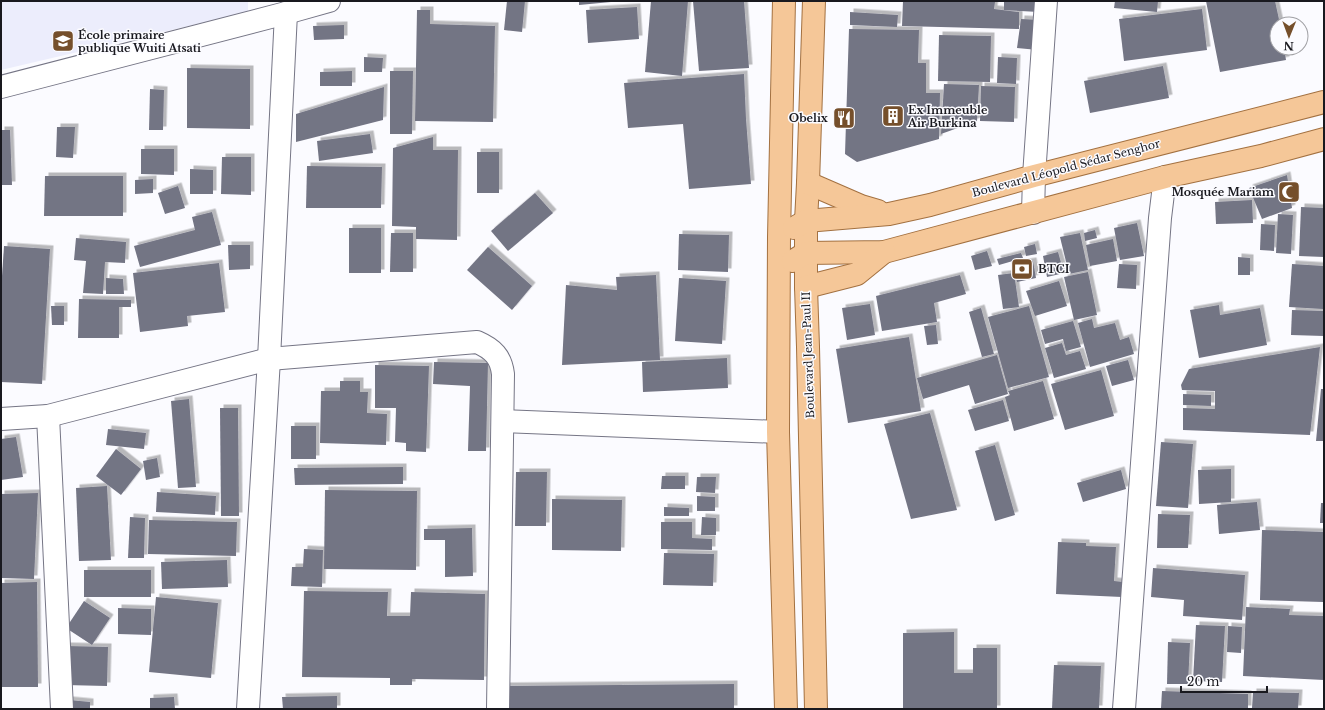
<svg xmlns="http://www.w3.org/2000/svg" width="1325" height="710" font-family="'Libre Baskerville',serif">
<defs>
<filter id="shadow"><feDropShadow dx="3.5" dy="-3.5" stdDeviation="0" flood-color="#0004"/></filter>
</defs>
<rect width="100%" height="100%" fill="#fbfbff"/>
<polygon fill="#ecedfc" points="1,1 248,1 248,12 1,70"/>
<g fill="#737484" filter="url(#shadow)">
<polygon points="507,1 525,1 522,32 504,30"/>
<polygon points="579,1 611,1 611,2 579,5"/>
<polygon points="651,1 688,1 682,76 645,72"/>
<polygon points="693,1 744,1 749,68 699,71"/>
<polygon points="903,1 995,2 994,9 1019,12 1019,29 902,26"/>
<polygon points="1004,1 1040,1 1039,12 1004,10"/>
<polygon points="1115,1 1158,1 1157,12 1114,8"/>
<polygon points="1206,1 1275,1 1280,24 1277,24 1277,48 1284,48 1286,60 1220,72"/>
<polygon points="637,7 639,39 588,43 586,10"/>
<polygon points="1202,9 1207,50 1124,61 1119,19"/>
<polygon points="417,10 430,10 430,24 495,26 493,122 415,121"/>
<polygon points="850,12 898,15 897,27 850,25"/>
<polygon points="1021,19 1040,20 1038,50 1017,48"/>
<polygon points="344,25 344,39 314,40 313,26"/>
<polygon points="849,29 919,30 918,63 926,63 926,93 940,93 939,139 857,162 845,154"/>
<polygon points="939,35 991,36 990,82 938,81"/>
<polygon points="364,57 383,58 382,72 364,72"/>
<polygon points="998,57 1017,58 1016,84 997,83"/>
<polygon points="1163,66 1169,98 1090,113 1084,81"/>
<polygon points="187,68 250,69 250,129 187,128"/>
<polygon points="352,71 352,86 320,86 320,72"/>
<polygon points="390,71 413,71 412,134 390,134"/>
<polygon points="744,74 746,119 751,184 689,189 683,124 628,128 624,83"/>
<polygon points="944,84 979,85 977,121 941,134"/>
<polygon points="981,86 1015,87 1014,122 980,121"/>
<polygon points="384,87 383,120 296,142 296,114"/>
<polygon points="150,89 164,90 163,130 149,130"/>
<polygon points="57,127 75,127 73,158 56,157"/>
<polygon points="1,130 10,130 12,185 1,185"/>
<polygon points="370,134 373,153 319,161 317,141"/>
<polygon points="433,137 433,150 458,150 457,240 416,239 416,227 392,226 393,148"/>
<polygon points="141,149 174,149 174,175 141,174"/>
<rect x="477" y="152" width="22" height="41"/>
<polygon points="222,157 251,157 251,195 221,194"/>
<polygon points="307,166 382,167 381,208 306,208"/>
<polygon points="190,169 213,170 213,194 190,194"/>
<polygon points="1287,175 1292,208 1262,219 1249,188"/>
<polygon points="45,176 123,176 123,216 44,216"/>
<polygon points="153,179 153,193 135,194 135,180"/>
<polygon points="178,186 185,208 165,214 158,193"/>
<polygon points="535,193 553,213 508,251 491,231"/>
<polygon points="1252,200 1253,223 1216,224 1215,202"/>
<polygon points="1301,207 1324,208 1324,257 1299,256"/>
<polygon points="212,212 221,245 140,267 134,246 195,230 192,217"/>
<polygon points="1278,214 1293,215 1291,254 1276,253"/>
<polygon points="1137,223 1144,256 1120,260 1114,228"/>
<polygon points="1261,224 1275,225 1274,251 1260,250"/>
<rect x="349" y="228" width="32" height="45"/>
<polygon points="1095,230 1097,238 1085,241 1084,233"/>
<polygon points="391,233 413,233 413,272 390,272"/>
<polygon points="1080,233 1088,270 1069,274 1060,237"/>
<polygon points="679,234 729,235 728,272 678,270"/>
<polygon points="76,238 126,242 125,263 105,262 103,294 83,293 86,261 74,260"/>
<polygon points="1113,239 1117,261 1090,266 1086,245"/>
<polygon points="1035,244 1037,254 1026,256 1024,247"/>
<polygon points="228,245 250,245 250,269 229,270"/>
<polygon points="4,246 50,249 42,384 1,382 1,291"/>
<polygon points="488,247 532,286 512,310 467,270"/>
<polygon points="987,251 992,266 975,270 971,256"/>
<polygon points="1058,252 1064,273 1047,277 1043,256"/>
<polygon points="1021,253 1023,258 999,265 997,259"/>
<polygon points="1238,257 1250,258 1250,275 1238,275"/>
<polygon points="1033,261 1036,278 1017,282 1013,264"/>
<polygon points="219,263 225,312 187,316 188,326 140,332 133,273"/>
<polygon points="1119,264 1137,265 1136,289 1117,288"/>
<polygon points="1292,264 1324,266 1323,309 1289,307"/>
<polygon points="1088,272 1097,315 1074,320 1064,277"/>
<polygon points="1014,273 1019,307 1003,309 998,275"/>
<polygon points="656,275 660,360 562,365 566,285 617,290 616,277"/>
<polygon points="960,275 966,294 934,303 937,322 882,331 876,296"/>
<polygon points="106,278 123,279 124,294 106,294"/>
<polygon points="679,278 726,281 722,344 675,341"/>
<polygon points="1059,281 1067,306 1035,316 1026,291"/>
<polygon points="79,299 131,300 131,307 119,307 119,338 78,338"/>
<polygon points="870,304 875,335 847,340 842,308"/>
<polygon points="1219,305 1220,315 1260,308 1267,345 1199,358 1190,310"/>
<polygon points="51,306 64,306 64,325 52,325"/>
<polygon points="1029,306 1049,377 1008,388 988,317"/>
<polygon points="981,308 994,354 982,357 969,312"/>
<polygon points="1292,310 1324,311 1324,336 1291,335"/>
<polygon points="1092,319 1094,328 1115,323 1120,340 1129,337 1134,354 1090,367 1078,323"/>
<polygon points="1073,321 1081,347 1066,351 1063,339 1045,344 1041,330"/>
<polygon points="936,325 938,344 927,345 924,326"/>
<polygon points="909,337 921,411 848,423 836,349"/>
<polygon points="1062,343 1066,355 1080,351 1086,369 1054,378 1045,348"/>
<polygon points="1320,347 1310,435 1183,430 1183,408 1215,409 1215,391 1182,390 1181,385 1189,369"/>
<polygon points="997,355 1008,394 975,404 969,385 923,399 917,378"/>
<polygon points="727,358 728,388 643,392 642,362"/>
<polygon points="1128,360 1134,380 1112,386 1106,366"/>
<polygon points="434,362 488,363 486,451 468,451 470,386 433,384"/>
<polygon points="375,365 429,366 426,452 406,451 406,443 395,442 396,408 375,408"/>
<polygon points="1101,370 1114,416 1065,430 1051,384"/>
<polygon points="340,381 360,381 360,392 368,392 367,413 387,414 386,445 320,443 321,391 340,391"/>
<polygon points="1043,381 1054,419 1014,431 1005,397 1010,395 1008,391"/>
<polygon points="1321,389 1324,389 1324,441 1316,441"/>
<polygon points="1183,394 1211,395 1211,406 1183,405"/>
<polygon points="189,399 196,487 178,488 171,401"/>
<polygon points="1003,400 1009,421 975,431 968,410"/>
<polygon points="220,408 238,408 239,516 221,516"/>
<polygon points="930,413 957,510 911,519 884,424"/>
<rect x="291" y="426" width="25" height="33"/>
<polygon points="108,429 146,433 144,449 106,445"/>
<polygon points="16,437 23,477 1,480 1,439"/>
<polygon points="1161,442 1193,444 1188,508 1156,506"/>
<polygon points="995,445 1015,515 995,521 975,451"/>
<polygon points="116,449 141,469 121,495 96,476"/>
<polygon points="157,458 160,477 146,480 143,461"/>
<polygon points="403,467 403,484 295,485 294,468"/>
<polygon points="1231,469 1231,502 1199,504 1198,470"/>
<polygon points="1121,470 1126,489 1083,502 1077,483"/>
<polygon points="516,472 547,472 546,526 515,526"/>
<polygon points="662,476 685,476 685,489 661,489"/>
<polygon points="697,477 716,477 715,493 696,492"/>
<polygon points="107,486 111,560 79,561 76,488"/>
<polygon points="325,490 417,491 416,570 324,569"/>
<polygon points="157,492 216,496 215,515 156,512"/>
<polygon points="38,493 34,579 1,578 1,494"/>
<polygon points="697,496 715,497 715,511 697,511"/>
<polygon points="552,499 622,500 621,551 552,550"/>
<polygon points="1257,502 1260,530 1219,534 1217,505"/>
<polygon points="1321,503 1324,503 1324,523 1320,523"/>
<polygon points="664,507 689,508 689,516 664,516"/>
<polygon points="1158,514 1190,515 1188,548 1157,548"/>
<polygon points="130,517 145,518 144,558 128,558"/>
<polygon points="702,517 716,518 716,535 701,535"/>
<polygon points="149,520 237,522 236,556 148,554"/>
<polygon points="661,522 692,522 692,538 712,539 712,550 661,549"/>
<polygon points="472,528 473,576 445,577 445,540 424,540 424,529"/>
<polygon points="1262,530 1324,532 1323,602 1260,600"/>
<polygon points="1058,542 1086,543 1086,546 1116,547 1114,581 1123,582 1122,597 1056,594"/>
<polygon points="304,549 323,550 322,587 291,586 292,567 303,567"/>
<polygon points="664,553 714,554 713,586 663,585"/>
<polygon points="227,560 228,587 162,589 161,562"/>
<polygon points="1153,568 1245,575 1242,620 1183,616 1184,600 1151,597"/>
<rect x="84" y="570" width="67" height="27"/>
<polygon points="37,582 38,687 1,687 1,583"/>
<polygon points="304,591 388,592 387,616 410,616 411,592 485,594 484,680 412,679 412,685 390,685 390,678 302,677"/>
<polygon points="156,597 218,603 211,678 149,672"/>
<polygon points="84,601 110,618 92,645 66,628"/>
<polygon points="1246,607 1290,609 1289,615 1324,616 1324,680 1243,676"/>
<polygon points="118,608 151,609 151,635 118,634"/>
<polygon points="1196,625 1225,626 1222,682 1193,681"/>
<polygon points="1228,626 1242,627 1241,653 1227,652"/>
<polygon points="954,632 954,673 973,673 973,648 997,648 997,709 903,709 903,633"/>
<polygon points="1168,642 1190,643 1188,684 1167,684"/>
<polygon points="66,646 108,647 107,686 65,685"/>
<polygon points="1054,665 1101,666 1099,709 1052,709"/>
<polygon points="734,684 734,709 506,709 506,686"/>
<polygon points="1162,691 1248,694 1248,709 1161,708"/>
<polygon points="1253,692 1299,693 1298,709 1252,708"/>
<polygon points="337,696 337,709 283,709 282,697"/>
<polygon points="174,697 175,709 150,709 150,698"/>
<polygon points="69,700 90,702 90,709 69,709"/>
</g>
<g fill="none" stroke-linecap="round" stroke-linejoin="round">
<g stroke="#757585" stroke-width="24">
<g id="minor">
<polyline points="1,87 286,13 329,1"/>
<polyline points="1033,213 1034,176 1046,1"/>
<polyline points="48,416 62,709"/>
<path d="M1 419 48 416 269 359 477 342C493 349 501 357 503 374L498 709"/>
<polyline points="503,421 778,432"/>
<polyline points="248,709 269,359 286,13"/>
<polyline points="1124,709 1160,218 1165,177"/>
</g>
</g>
<g stroke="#a37141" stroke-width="24">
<g id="major">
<polyline points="784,1 779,237 778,432 786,709"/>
<polyline points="814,1 808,183 806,221 806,287 808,347 816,709"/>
<polyline points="808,183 861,206 878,211"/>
<polyline points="794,228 806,221 889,214 930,205 1034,176 1324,102"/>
<polyline points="793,261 806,253 884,252 1165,177 1261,156 1324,139"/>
<polyline points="806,287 857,274 884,252"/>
</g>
</g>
<use href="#minor" stroke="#fff" stroke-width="22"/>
<use href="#major" stroke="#f5c798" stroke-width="22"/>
</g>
<defs>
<g id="school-square" transform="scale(1.15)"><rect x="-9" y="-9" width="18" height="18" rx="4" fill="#754f2b" stroke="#fbfbff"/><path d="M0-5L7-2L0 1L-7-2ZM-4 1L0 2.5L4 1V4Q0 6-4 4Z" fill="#fff"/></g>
<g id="building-square" transform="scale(1.15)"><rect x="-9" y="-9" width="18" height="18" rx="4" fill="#754f2b" stroke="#fbfbff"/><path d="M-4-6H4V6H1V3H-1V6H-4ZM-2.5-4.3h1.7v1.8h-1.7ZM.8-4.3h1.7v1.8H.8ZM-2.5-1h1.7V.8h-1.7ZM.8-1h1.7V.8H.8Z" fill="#fff"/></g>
<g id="restaurant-square" transform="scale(1.15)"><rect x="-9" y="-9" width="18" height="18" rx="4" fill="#754f2b" stroke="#fbfbff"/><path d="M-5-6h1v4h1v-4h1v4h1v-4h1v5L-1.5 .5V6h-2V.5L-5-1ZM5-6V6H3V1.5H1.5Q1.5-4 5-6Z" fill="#fff"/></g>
<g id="mosque-square" transform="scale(1.15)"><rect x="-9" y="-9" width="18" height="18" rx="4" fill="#754f2b" stroke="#fbfbff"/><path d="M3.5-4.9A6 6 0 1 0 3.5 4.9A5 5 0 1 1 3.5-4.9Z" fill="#fff"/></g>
<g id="bank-square" transform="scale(1.15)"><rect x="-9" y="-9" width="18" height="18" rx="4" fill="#754f2b" stroke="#fbfbff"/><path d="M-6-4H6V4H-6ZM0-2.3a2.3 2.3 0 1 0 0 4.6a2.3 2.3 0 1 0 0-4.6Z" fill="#fff"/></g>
</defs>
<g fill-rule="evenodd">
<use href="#school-square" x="63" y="41"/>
<use href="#building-square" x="893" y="116"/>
<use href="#restaurant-square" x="844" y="118"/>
<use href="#mosque-square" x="1289" y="192"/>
<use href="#bank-square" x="1022" y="269"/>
</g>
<g text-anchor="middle" stroke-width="3" stroke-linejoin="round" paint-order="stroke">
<g font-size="11" font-weight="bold" fill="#19191f" stroke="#fbfbff" text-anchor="start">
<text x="78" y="39">École primaire<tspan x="78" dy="13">publique Wuiti Atsati</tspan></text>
<text x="908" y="114">Ex Immeuble<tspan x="908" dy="13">Air Burkina</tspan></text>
<text x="828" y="122" text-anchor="end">Obelix</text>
<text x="1274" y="196" text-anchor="end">Mosquée Mariam</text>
<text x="1038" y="273">BTCI</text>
</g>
<g font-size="11" fill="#19191f" stroke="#fbfbff">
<text transform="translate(1066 168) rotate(-15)" y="4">Boulevard Léopold Sédar Senghor</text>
<text transform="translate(808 355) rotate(-92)" y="4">Boulevard Jean-Paul II</text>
</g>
</g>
<rect width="1325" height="710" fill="none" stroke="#19191f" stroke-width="4"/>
<g transform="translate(1289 36) rotate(181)"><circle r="19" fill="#fbfbff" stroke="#a1a1a5"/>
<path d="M0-3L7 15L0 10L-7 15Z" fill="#754f2b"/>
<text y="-6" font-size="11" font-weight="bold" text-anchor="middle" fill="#19191f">N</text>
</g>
<path d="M1181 686v6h86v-6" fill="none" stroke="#19191f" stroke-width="2"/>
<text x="1187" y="686" font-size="12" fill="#19191f" stroke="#fbfbff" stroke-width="3" paint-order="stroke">20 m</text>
</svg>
